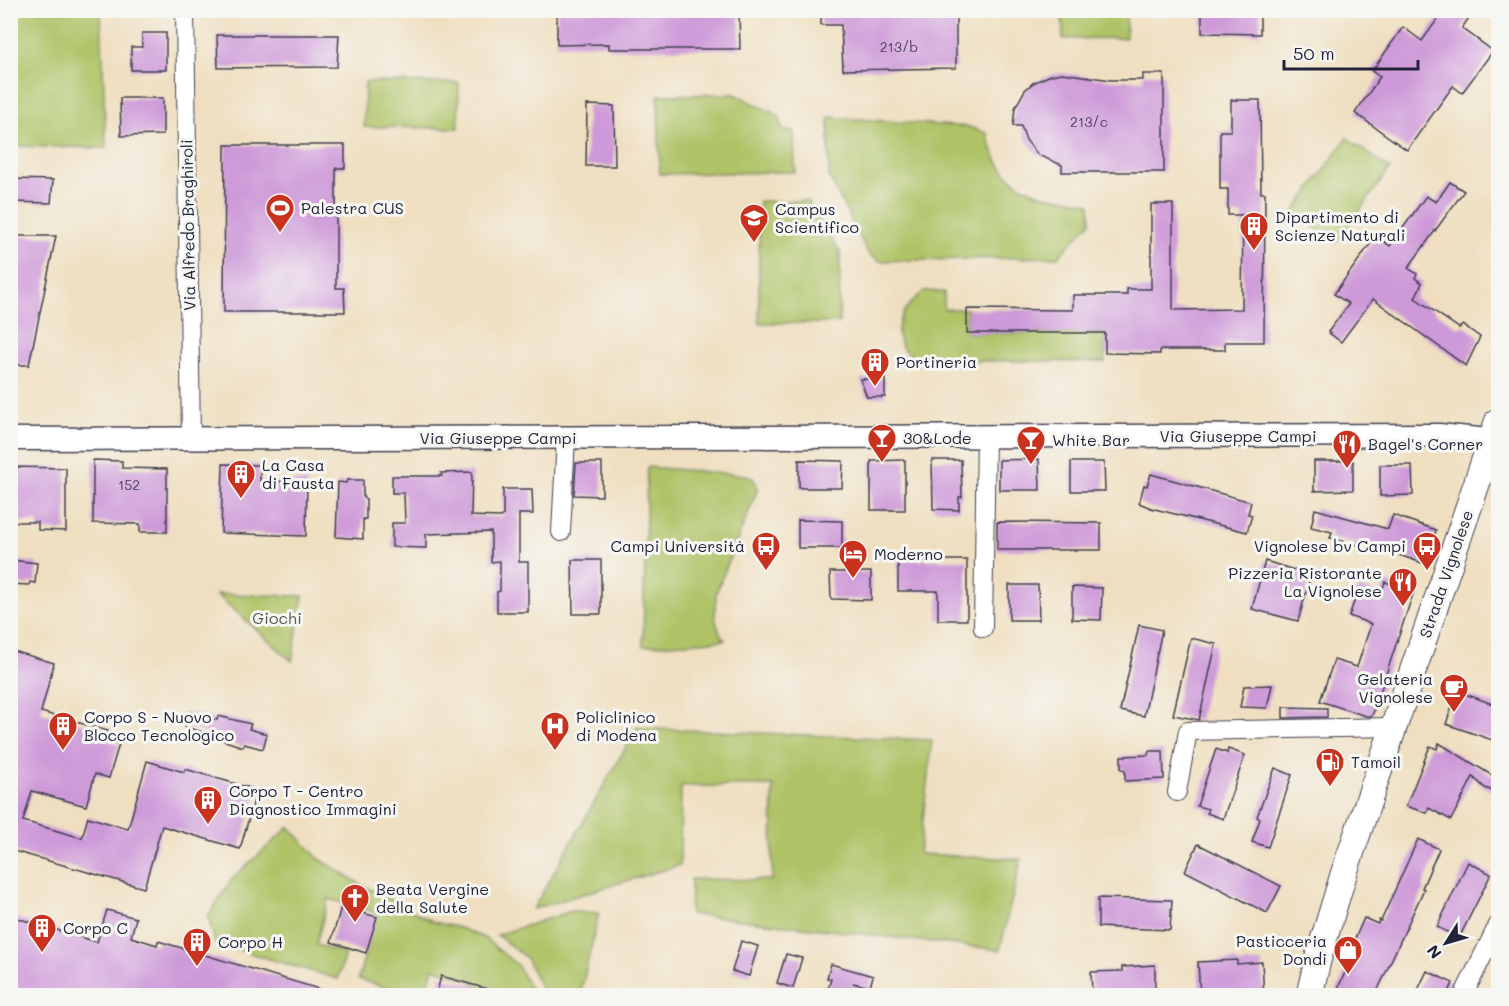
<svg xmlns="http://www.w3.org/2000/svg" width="1509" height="1006" font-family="Mali,sans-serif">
<rect width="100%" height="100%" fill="#f6f6f2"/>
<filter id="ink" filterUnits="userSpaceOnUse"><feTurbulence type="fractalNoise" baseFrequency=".0167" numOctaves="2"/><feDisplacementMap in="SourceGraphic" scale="12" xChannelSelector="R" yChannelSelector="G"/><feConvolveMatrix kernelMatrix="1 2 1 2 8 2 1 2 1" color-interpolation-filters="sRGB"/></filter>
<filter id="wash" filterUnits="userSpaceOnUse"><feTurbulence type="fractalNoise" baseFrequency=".008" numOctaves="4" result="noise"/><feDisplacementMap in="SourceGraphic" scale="24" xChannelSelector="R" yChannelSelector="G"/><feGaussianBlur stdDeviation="1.35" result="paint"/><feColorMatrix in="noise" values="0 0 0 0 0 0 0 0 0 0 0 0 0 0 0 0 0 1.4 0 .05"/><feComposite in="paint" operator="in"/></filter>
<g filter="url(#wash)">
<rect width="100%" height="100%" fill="#efdfc0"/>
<g fill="#afc366" stroke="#687250" stroke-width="1.5">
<polygon points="11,10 101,11 106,148 11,146"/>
<polygon points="1062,11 1126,11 1126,38 1063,39"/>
<polygon points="365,82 459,83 458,128 364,127"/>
<polygon points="735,94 779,116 783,131 794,131 795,172 660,174 658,95"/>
<path d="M829 117 969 127 987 133C996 170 1015 191 1054 197 1067 199 1078 199 1090 204L1091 222 1058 257 880 261 869 255 829 177Z"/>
<polygon points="1347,138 1390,169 1336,243 1294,212"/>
<polygon points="759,201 807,201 840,252 839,323 759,323"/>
<path d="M925 291 944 292V309H967V333H1105V362L919 360C914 357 907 353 903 348 889 326 907 303 925 291Z"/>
<path d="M647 467 746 475C754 477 758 484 757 491L716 593 715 618 720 634 725 640 643 646Z"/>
<polygon points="216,594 303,596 292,661"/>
<polygon points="637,728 932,740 919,854 1021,859 1000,950 690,914 691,879 772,880 773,786 681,786 680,865 533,909"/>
<polygon points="289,827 318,858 360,884 434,922 460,928 484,938 517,965 531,990 524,995 471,995 475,982 433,968 425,995 411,995 358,979 377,913 328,899 316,945 345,953 338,979 215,943 208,916 232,879"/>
<polygon points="572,911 599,913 580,995 544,995 526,958 497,935"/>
</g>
<g id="blocks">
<g fill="#cd99d8">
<polygon points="694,10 694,13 739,13 740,49 609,49 609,44 557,45 557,11"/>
<polygon points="821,10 956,10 956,68 843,70 841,25 821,25"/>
<polygon points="1202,10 1260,10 1260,34 1202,33"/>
<polygon points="1444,10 1474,10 1462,28 1493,51 1462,93 1453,86 1407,150 1355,113 1380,77 1372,71 1403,27 1422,41"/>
<polygon points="142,33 166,33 166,70 131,70 131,47 142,47"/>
<polygon points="217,35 339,35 337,67 218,68"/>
<polygon points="1062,73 1111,80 1143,80 1143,74 1164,74 1164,172 1062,172 1062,165 1038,155 1026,140 1021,126 1013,126 1015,108 1025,90 1033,83 1051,75"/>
<polygon points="120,98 163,98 163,135 121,136"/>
<polygon points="1231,100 1260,100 1261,193 1265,193 1264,342 1225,342 1225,350 1160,350 1160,354 1105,353 1105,333 967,333 967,309 1073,310 1073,295 1127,295 1127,289 1151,289 1151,204 1173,204 1173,310 1242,309 1243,215 1228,215 1228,189 1220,189 1220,131 1231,131"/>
<polygon points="587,105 614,106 615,166 586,166"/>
<polygon points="225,145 345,145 345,168 336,168 336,288 344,288 345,312 224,312"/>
<polygon points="10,179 53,180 51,203 10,202"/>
<polygon points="1450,182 1464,191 1408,268 1417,274 1415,278 1422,283 1415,298 1459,328 1463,325 1480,337 1466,366 1373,299 1341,342 1328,332 1349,304 1334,294 1376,236 1390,246 1426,196 1436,202"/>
<polygon points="10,236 56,236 29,365 10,365"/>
<polygon points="860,379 885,379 885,397 867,397"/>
<polygon points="1039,459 1040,490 999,490 999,460"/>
<polygon points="93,460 122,461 122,468 167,469 167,532 140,532 140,524 93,523"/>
<polygon points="799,460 843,461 842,488 799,488"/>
<polygon points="905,460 905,510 871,510 871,461"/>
<polygon points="932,460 961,460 962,497 959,497 959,510 933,509"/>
<polygon points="1314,461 1353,461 1353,490 1314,491"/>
<polygon points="1071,462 1104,462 1105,491 1071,491"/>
<polygon points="576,463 602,463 602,496 574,495"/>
<polygon points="223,464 260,465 260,481 307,482 306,536 221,533"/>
<polygon points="1380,465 1412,465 1413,495 1380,496"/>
<polygon points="10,467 66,468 66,531 38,530 38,522 10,522"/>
<polygon points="472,472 471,516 500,517 503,515 503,489 532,489 533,514 519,514 519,562 528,562 528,612 497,612 497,592 500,591 500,561 491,562 491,532 426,534 426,548 392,547 392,523 405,523 404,493 392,493 392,476 442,476 441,473"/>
<polygon points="1151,474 1251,502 1248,514 1252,515 1247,532 1151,508 1139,503 1144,485 1147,486"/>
<polygon points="347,480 363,480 363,498 366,499 366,519 363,519 363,539 336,537 338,482 346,483"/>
<polygon points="1315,509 1388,529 1393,515 1436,530 1425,564 1359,541 1358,545 1330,538 1332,532 1311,527"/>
<polygon points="798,520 842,521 842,548 798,548"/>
<polygon points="997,522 1101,523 1101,550 997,550"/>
<polygon points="10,560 37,563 35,583 30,582 29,585 10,584"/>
<polygon points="572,560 601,560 601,614 573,614"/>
<polygon points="898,560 967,560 967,620 938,620 938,591 898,591"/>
<polygon points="1265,561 1311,575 1298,621 1252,609"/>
<polygon points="830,572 871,572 871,600 831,599"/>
<polygon points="1385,582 1414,591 1372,716 1366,716 1320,701 1334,660 1357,667 1371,624 1349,616 1359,588 1381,594"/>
<polygon points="1009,585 1038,585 1039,620 1009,620"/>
<polygon points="1072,587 1102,588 1101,620 1072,619"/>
<polygon points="1139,625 1162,630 1144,716 1120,711"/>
<polygon points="1191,638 1216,644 1199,720 1173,715"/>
<polygon points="10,650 54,663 41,712 108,731 105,740 119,744 109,778 95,774 86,806 32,791 23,821 82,838 88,817 128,829 147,761 184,772 185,769 257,790 240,849 162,826 144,888 10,850"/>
<polygon points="1272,685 1267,708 1240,707 1244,686"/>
<polygon points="1457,691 1498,706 1498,742 1446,724"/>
<polygon points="1283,707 1327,708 1327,717 1283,718"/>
<polygon points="189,712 217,720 218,716 251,724 249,729 267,734 263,749 244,744 243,747 213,737 213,735 185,727"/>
<polygon points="1439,743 1498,779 1498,793 1485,788 1473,777 1451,820 1429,808 1427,813 1406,806 1430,746 1437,749"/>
<polygon points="1216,749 1227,753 1228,749 1245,755 1223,819 1207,813 1208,809 1197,806"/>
<polygon points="1149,751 1163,751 1164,779 1125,781 1125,770 1121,769 1121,756 1148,755"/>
<polygon points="1275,768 1292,775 1268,847 1252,842 1260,819 1257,817"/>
<polygon points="1418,839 1439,849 1422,888 1424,889 1375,996 1340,996 1341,992 1337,990 1359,943 1354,941 1364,918 1378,924 1379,920 1381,921"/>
<polygon points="1198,844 1281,886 1267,913 1185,871"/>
<polygon points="1468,862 1491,874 1459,938 1437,927"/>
<polygon points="1098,898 1172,900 1170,930 1098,927"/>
<polygon points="341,907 377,917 366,953 331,942"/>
<polygon points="107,910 136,918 131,937 157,945 158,941 329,992 329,996 10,996 10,916 97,942"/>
<polygon points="741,941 758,946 749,976 732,971"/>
<polygon points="786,954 802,958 793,988 777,983"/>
<polygon points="1237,960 1237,964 1262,962 1264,996 1200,996 1198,962"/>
<polygon points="831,964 873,976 870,987 853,983 882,991 881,996 826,996 831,979 827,978"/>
<polygon points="1155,965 1155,996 1095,996 1096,992 1092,992 1091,972 1122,971 1122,967"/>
<polygon points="1427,971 1453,983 1447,996 1415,996"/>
<polygon points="441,976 495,991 495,996 436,996"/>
</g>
</g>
</g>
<g filter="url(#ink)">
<use href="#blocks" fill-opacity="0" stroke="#413e4f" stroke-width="1.5"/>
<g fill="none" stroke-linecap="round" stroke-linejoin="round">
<g stroke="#413e4f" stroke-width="20">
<g id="minor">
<polyline points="185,10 191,439"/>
<polyline points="561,532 566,438"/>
<polyline points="983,628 986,436"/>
<polyline points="1177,792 1188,731 1393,727"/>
<polyline points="1463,996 1498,925"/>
</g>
</g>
<g stroke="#413e4f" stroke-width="25">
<polyline id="tertiary" points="10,439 1439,435 1498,441"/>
</g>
<g stroke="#413e4f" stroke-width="28">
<polyline id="secondary" points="1309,996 1319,955 1344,873 1498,421"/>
</g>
<use href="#minor" stroke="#fff" stroke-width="18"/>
<use href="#tertiary" stroke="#fff" stroke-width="22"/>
<use href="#secondary" stroke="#fff" stroke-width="26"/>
</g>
</g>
<defs>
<g id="stadium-pin" transform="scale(1.5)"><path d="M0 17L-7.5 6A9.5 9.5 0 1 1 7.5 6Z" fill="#c8321e" stroke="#f6f6f2"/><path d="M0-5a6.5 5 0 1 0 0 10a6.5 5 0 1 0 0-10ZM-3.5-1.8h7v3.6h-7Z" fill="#fff"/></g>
<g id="university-pin" transform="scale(1.5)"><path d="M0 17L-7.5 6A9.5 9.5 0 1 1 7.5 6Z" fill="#c8321e" stroke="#f6f6f2"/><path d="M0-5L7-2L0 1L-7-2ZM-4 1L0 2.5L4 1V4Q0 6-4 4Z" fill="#fff"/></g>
<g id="building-pin" transform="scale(1.5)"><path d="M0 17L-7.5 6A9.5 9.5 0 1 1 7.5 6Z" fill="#c8321e" stroke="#f6f6f2"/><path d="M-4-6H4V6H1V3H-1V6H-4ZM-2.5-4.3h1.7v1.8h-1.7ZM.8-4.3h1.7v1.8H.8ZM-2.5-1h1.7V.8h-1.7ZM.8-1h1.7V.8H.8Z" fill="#fff"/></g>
<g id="bar-pin" transform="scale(1.5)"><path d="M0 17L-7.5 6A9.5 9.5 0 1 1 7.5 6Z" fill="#c8321e" stroke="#f6f6f2"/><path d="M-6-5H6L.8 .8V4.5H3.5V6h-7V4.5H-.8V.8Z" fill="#fff"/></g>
<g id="restaurant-pin" transform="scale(1.5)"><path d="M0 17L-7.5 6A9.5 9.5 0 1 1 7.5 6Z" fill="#c8321e" stroke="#f6f6f2"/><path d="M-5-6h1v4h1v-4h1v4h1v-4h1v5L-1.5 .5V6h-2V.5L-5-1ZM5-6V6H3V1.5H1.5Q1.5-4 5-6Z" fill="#fff"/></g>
<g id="bus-pin" transform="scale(1.5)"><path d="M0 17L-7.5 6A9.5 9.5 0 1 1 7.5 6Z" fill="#c8321e" stroke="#f6f6f2"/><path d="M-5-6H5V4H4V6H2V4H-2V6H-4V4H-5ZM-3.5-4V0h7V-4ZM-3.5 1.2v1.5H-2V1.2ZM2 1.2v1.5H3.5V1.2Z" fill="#fff"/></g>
<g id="hotel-pin" transform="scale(1.5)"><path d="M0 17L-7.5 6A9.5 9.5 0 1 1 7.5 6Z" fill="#c8321e" stroke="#f6f6f2"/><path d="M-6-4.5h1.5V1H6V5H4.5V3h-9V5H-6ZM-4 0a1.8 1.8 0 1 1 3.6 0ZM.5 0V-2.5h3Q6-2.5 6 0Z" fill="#fff"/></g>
<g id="cafe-pin" transform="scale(1.5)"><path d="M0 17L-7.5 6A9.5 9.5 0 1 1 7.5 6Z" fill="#c8321e" stroke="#f6f6f2"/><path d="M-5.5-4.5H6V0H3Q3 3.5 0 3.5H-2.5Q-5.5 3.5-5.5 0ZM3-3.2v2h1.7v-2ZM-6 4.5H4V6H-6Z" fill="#fff"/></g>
<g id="hospital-pin" transform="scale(1.5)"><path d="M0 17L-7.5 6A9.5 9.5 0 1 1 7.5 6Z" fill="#c8321e" stroke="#f6f6f2"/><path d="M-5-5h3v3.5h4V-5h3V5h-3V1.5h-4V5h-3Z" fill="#fff"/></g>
<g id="fuel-pin" transform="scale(1.5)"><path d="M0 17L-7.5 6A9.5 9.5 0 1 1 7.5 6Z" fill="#c8321e" stroke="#f6f6f2"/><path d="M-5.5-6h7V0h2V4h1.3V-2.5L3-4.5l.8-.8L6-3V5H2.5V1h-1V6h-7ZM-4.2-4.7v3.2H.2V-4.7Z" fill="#fff"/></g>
<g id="church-pin" transform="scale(1.5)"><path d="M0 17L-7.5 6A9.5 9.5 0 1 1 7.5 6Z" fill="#c8321e" stroke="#f6f6f2"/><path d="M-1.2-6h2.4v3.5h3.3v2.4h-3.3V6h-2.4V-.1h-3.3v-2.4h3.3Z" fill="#fff"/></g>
<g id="shop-pin" transform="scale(1.5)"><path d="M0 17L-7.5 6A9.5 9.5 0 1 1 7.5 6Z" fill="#c8321e" stroke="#f6f6f2"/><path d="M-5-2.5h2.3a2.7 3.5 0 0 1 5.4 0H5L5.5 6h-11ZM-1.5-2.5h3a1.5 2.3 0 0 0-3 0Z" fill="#fff"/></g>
</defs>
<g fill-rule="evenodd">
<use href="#stadium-pin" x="280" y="208"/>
<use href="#university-pin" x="754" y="218"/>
<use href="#building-pin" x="1254" y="226"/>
<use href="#building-pin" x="875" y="362"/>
<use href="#bar-pin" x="882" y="438"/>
<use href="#bar-pin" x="1031" y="440"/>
<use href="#restaurant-pin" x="1347" y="444"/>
<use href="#building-pin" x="241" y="474"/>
<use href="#bus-pin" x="766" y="546"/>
<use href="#bus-pin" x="1427" y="546"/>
<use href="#hotel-pin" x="853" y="554"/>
<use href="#restaurant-pin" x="1403" y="582"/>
<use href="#cafe-pin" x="1454" y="688"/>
<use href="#building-pin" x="63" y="726"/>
<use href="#hospital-pin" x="555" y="726"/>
<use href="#fuel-pin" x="1330" y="762"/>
<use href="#building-pin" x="208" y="800"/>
<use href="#church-pin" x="355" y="898"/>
<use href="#building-pin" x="42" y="928"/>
<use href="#building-pin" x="197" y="942"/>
<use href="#shop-pin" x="1348" y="950"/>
</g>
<g text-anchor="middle" stroke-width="6" stroke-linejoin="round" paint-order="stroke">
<g font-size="14" fill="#4d4062">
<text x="899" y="52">213/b</text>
<text x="1089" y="127">213/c</text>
<text x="129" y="490">152</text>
</g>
<g font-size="16" fill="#22223b" stroke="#f6f6f2" text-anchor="start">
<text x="301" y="214">Palestra CUS</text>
<text x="775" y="215">Campus<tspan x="775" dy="18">Scientifico</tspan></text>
<text x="1275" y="223">Dipartimento di<tspan x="1275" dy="18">Scienze Naturali</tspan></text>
<text x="896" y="368">Portineria</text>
<text x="903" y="444">30&amp;Lode</text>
<text x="1052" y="446">White Bar</text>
<text x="1368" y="450">Bagel's Corner</text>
<text x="262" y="471">La Casa<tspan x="262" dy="18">di Fausta</tspan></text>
<text x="745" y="552" text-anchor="end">Campi Università</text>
<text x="1406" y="552" text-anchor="end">Vignolese bv Campi</text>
<text x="874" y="560">Moderno</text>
<text x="1382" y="579" text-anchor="end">Pizzeria Ristorante<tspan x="1382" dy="18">La Vignolese</tspan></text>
<text x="1433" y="685" text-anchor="end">Gelateria<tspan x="1433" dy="18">Vignolese</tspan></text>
<text x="84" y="723">Corpo S - Nuovo<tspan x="84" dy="18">Blocco Tecnologico</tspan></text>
<text x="576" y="723">Policlinico<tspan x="576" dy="18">di Modena</tspan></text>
<text x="1351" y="768">Tamoil</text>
<text x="229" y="797">Corpo T - Centro<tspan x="229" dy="18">Diagnostico Immagini</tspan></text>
<text x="376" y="895">Beata Vergine<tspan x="376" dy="18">della Salute</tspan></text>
<text x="63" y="934">Corpo C</text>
<text x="1327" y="947" text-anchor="end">Pasticceria<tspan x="1327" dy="18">Dondi</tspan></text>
<text x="218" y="948">Corpo H</text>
</g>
<g font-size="16" fill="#22223b" stroke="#f6f6f2">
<text transform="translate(188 225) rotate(-91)" y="6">Via Alfredo Braghiroli</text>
<text x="1238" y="442">Via Giuseppe Campi</text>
<text x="498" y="444">Via Giuseppe Campi</text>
<text transform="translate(1446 574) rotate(-71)" y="6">Strada Vignolese</text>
</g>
<g font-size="16" fill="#535a4a" stroke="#f6f6f2">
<text x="277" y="624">Giochi</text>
</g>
</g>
<rect width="1509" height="1006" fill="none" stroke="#f6f6f2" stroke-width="36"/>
<g transform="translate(1446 943) rotate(233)" stroke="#f6f6f2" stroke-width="4.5" paint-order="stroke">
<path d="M0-4.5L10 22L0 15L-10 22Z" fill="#22223b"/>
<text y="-9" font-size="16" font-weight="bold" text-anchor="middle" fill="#22223b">N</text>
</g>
<path d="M1284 60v9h134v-9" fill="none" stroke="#22223b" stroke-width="3"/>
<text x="1293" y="60" font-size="18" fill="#22223b" stroke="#f6f6f2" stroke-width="4.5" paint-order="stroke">50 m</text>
</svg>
